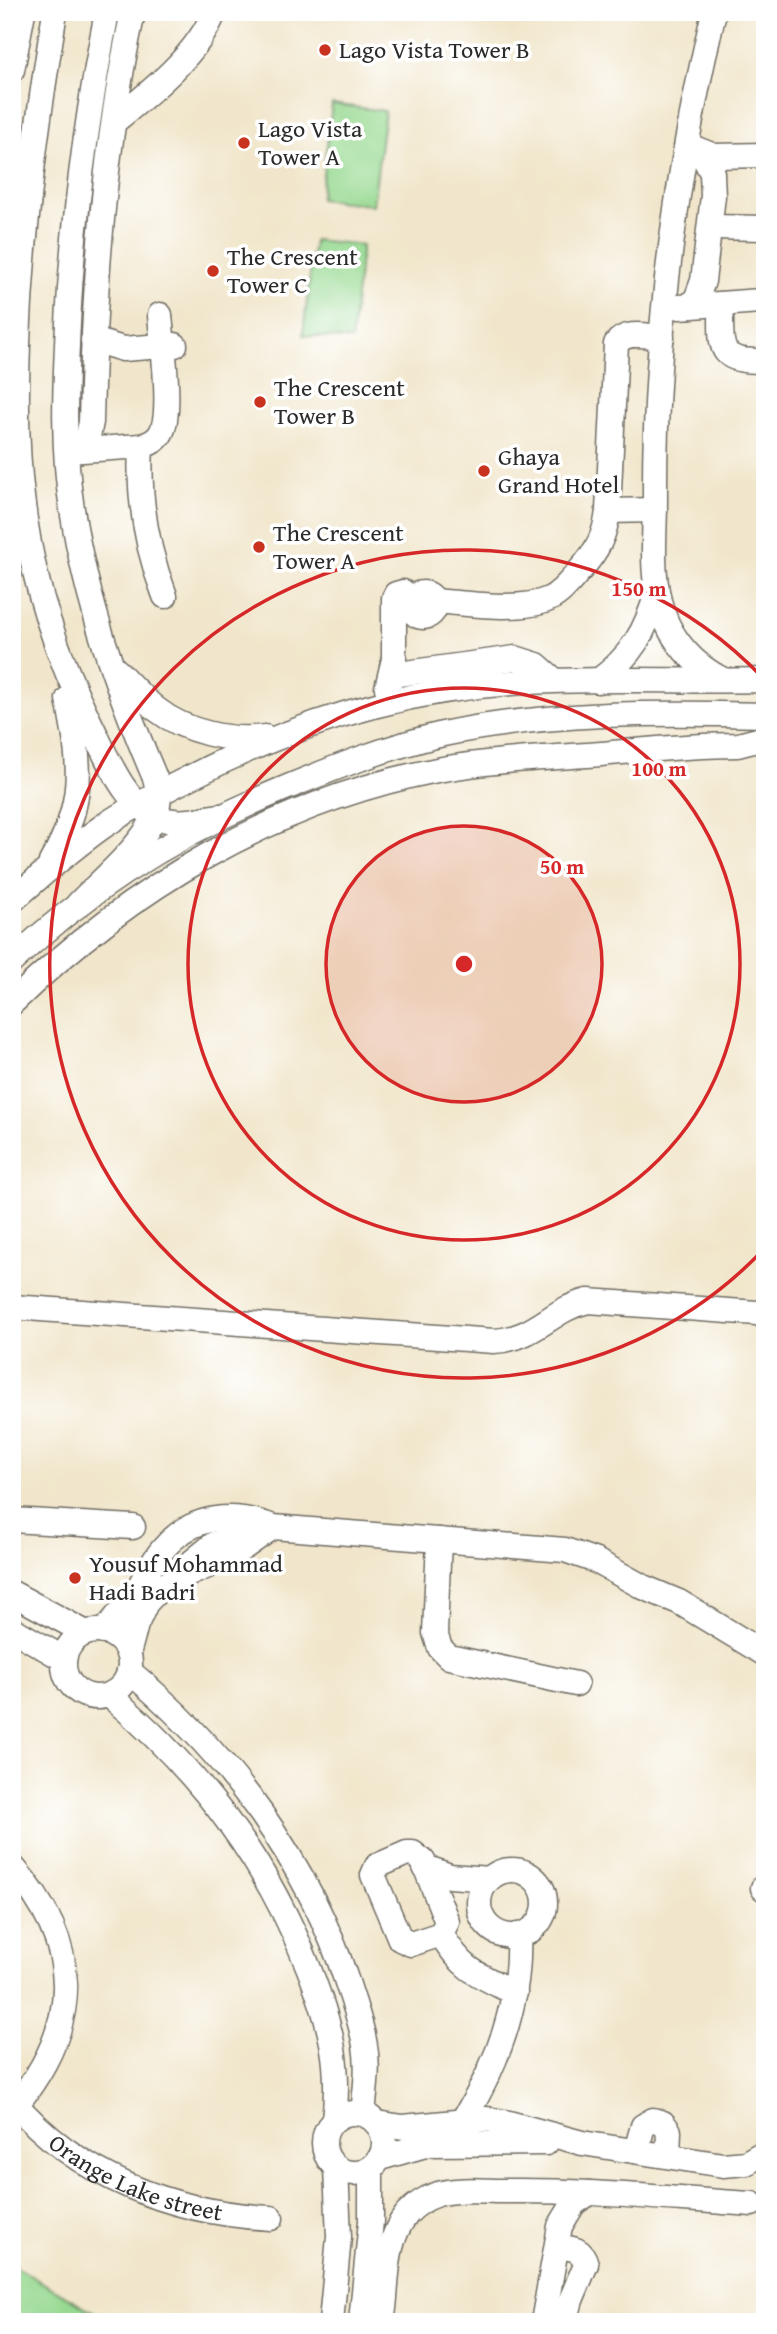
<svg xmlns="http://www.w3.org/2000/svg" width="777" height="2334" font-family="'Gentium Book Plus',serif">
<rect width="100%" height="100%" fill="#fff"/>
<filter id="ink" filterUnits="userSpaceOnUse"><feTurbulence type="fractalNoise" baseFrequency=".0143" numOctaves="2"/><feDisplacementMap in="SourceGraphic" scale="14" xChannelSelector="R" yChannelSelector="G"/><feConvolveMatrix kernelMatrix="1 2 1 2 8 2 1 2 1" color-interpolation-filters="sRGB"/></filter>
<filter id="wash" filterUnits="userSpaceOnUse"><feTurbulence type="fractalNoise" baseFrequency=".00686" numOctaves="4" result="noise"/><feDisplacementMap in="SourceGraphic" scale="28" xChannelSelector="R" yChannelSelector="G"/><feGaussianBlur stdDeviation="1.57" result="paint"/><feColorMatrix in="noise" values="0 0 0 0 0 0 0 0 0 0 0 0 0 0 0 0 0 1.4 0 .05"/><feComposite in="paint" operator="in"/></filter>
<g filter="url(#wash)">
<rect width="100%" height="100%" fill="#f1e6cb"/>
<g fill="#97d991" stroke="#61825e" stroke-width="2">
<polygon points="332,104 385,111 373,205 320,199"/>
<polygon points="314,240 362,245 351,340 303,335"/>
<polygon points="12,2265 111,2322 12,2321"/>
</g>
</g>
<g filter="url(#ink)">
<g fill="none" stroke-linecap="round" stroke-linejoin="round">
<g stroke="#706c63" stroke-width="27">
<g id="minor">
<path d="M55 12C37 122 22 232 18 344 16 403 16 460 25 519 35 590 59 660 91 725 109 761 127 815 173 821 189 823 205 818 220 816"/>
<path d="M714 12C676 172 654 336 655 500 655 537 650 575 662 611 673 643 694 665 723 680"/>
<polyline points="12,70 23,12"/>
<path d="M115 121C148 94 199 54 214 12"/>
<polyline points="694,148 714,156 765,155"/>
<polyline points="710,227 765,228"/>
<path d="M721 304C722 346 714 362 765 361"/>
<polyline points="690,306 697,297 703,281 713,196 712,173 701,152"/>
<polyline points="679,307 760,301 765,298"/>
<polyline points="93,340 123,349 175,345"/>
<path d="M141 446C138 499 146 547 165 596"/>
<path d="M81 450 88 437 91 422C94 285 104 147 133 12"/>
<path d="M68 451 141 446C150 444 158 440 162 431 172 409 162 341 160 315"/>
<polyline points="608,511 655,510"/>
<circle cx="423" cy="605" r="12"/>
<path d="M434 601C465 603 521 612 549 599 562 593 571 580 581 569 597 551 605 536 608 511L616 344C625 330 647 336 662 337"/>
<path d="M117 671C130 684 142 698 156 709 185 732 230 742 265 737"/>
<polyline points="391,675 515,658 537,665 554,680"/>
<path d="M598 681C630 658 647 630 657 592"/>
<polyline points="387,688 394,659 394,598 396,594 403,592 413,599"/>
<path d="M51 862C86 803 81 763 68 699"/>
<path d="M12 901C41 875 70 850 102 827 130 808 159 793 189 778 289 726 398 691 511 683 595 677 680 682 765 680"/>
<path d="M78 904C101 880 153 837 158 805 160 796 157 787 155 778 118 691 86 602 72 509 62 448 65 385 68 323 73 219 87 115 107 12"/>
<path d="M12 961C92 885 182 831 283 789 336 767 387 747 443 734 548 712 658 712 765 715"/>
<path d="M12 1003C130 888 274 802 437 770 491 760 546 758 601 754 646 750 692 745 738 745L765 738"/>
<path d="M12 1307 494 1341C536 1339 551 1309 588 1301L757 1313 765 1316"/>
<polyline points="12,1520 133,1527"/>
<polyline points="439,1540 435,1633 440,1648 449,1657 576,1684"/>
<polyline points="181,1571 214,1544 259,1530"/>
<polyline points="12,1593 86,1633"/>
<polyline points="12,1629 64,1659"/>
<circle cx="97" cy="1664" r="33"/>
<path d="M104 1632C114 1619 126 1607 135 1594 144 1579 152 1561 164 1548 193 1514 234 1512 273 1527L565 1550 596 1561 643 1587 679 1602 765 1654"/>
<polyline points="128,1654 136,1625 146,1603 162,1586 233,1555 273,1527"/>
<path d="M129 1671C228 1754 308 1861 348 1985 354 2004 362 2025 365 2046 369 2068 365 2092 363 2114"/>
<path d="M109 1695C198 1770 267 1860 309 1969 330 2022 341 2063 334 2120"/>
<polygon points="407,1853 413,1853 423,1861 447,1922 441,1934 411,1944 400,1939 373,1875 377,1866"/>
<path d="M12 1866C82 1945 82 2024 16 2105"/>
<polyline points="425,1867 450,1876 489,1879"/>
<circle cx="512" cy="1903" r="33"/>
<polyline points="763,1888 765,1888"/>
<path d="M441 1934C464 1972 477 1974 515 1993"/>
<path id="s1" d="M12 2100C77 2177 173 2213 271 2218"/>
<circle cx="354" cy="2143" r="30"/>
<path d="M463 2120C498 2064 521 2002 518 1935"/>
<polyline points="376,2123 403,2127 487,2119 509,2123 582,2143 723,2165 746,2163 765,2152"/>
<polyline points="636,2151 643,2126 653,2120 663,2123 669,2131 668,2155"/>
<polyline points="380,2158 429,2144 546,2143"/>
<path d="M557 2247C572 2248 582 2248 586 2264L571 2300 565 2322"/>
<polyline points="331,2322 339,2237 336,2168"/>
<polyline points="361,2322 371,2221 371,2168"/>
<path d="M382 2322C389 2286 382 2244 407 2214 415 2205 426 2198 438 2194 459 2188 485 2191 507 2191 589 2190 671 2199 752 2204"/>
<polyline points="543,2322 560,2226 574,2203 589,2193"/>
</g>
</g>
<use href="#minor" stroke="#fff" stroke-width="24"/>
</g>
</g>
<circle cx="464" cy="964" r="138" fill="#d62828" fill-opacity=".12"/>
<g fill="none" stroke="#d62828" stroke-width="3.5">
<circle cx="464" cy="964" r="138"/>
<circle cx="464" cy="964" r="276"/>
<path d="M764 1249A414 414 0 1 1 764 679"/>
</g>
<g fill="#c8321e" stroke="#fff" stroke-width="2.5">
<circle cx="325" cy="50" r="7"/>
<circle cx="244" cy="143" r="7"/>
<circle cx="213" cy="271" r="7"/>
<circle cx="260" cy="402" r="7"/>
<circle cx="484" cy="471" r="7"/>
<circle cx="259" cy="547" r="7"/>
<circle cx="75" cy="1578" r="7"/>
</g>
<g text-anchor="middle" stroke-width="7" stroke-linejoin="round" paint-order="stroke">
<g font-size="24" fill="#2b2b2b" stroke="#fff" text-anchor="start">
<text x="339" y="58">Lago Vista Tower B</text>
<text x="258" y="137">Lago Vista<tspan x="258" dy="28">Tower A</tspan></text>
<text x="227" y="265">The Crescent<tspan x="227" dy="28">Tower C</tspan></text>
<text x="274" y="396">The Crescent<tspan x="274" dy="28">Tower B</tspan></text>
<text x="498" y="465">Ghaya<tspan x="498" dy="28">Grand Hotel</tspan></text>
<text x="273" y="541">The Crescent<tspan x="273" dy="28">Tower A</tspan></text>
<text x="89" y="1572">Yousuf Mohammad<tspan x="89" dy="28">Hadi Badri</tspan></text>
</g>
<g font-size="24" fill="#2b2b2b" stroke="#fff">
<text dy="8" stroke="none"><textPath href="#s1" startOffset="150">Orange Lake street</textPath></text>
</g>
</g>
<circle cx="464" cy="964" r="10" fill="#d62828" stroke="#fff" stroke-width="3.5"/>
<g font-size="21" text-anchor="middle" font-weight="bold" fill="#d62828" stroke="#fff" stroke-width="7" stroke-linejoin="round" paint-order="stroke">
<text x="639" y="596">150 m</text>
<text x="659" y="776">100 m</text>
<text x="562" y="874">50 m</text>
</g>
<rect width="777" height="2334" fill="none" stroke="#fff" stroke-width="42"/>
</svg>
